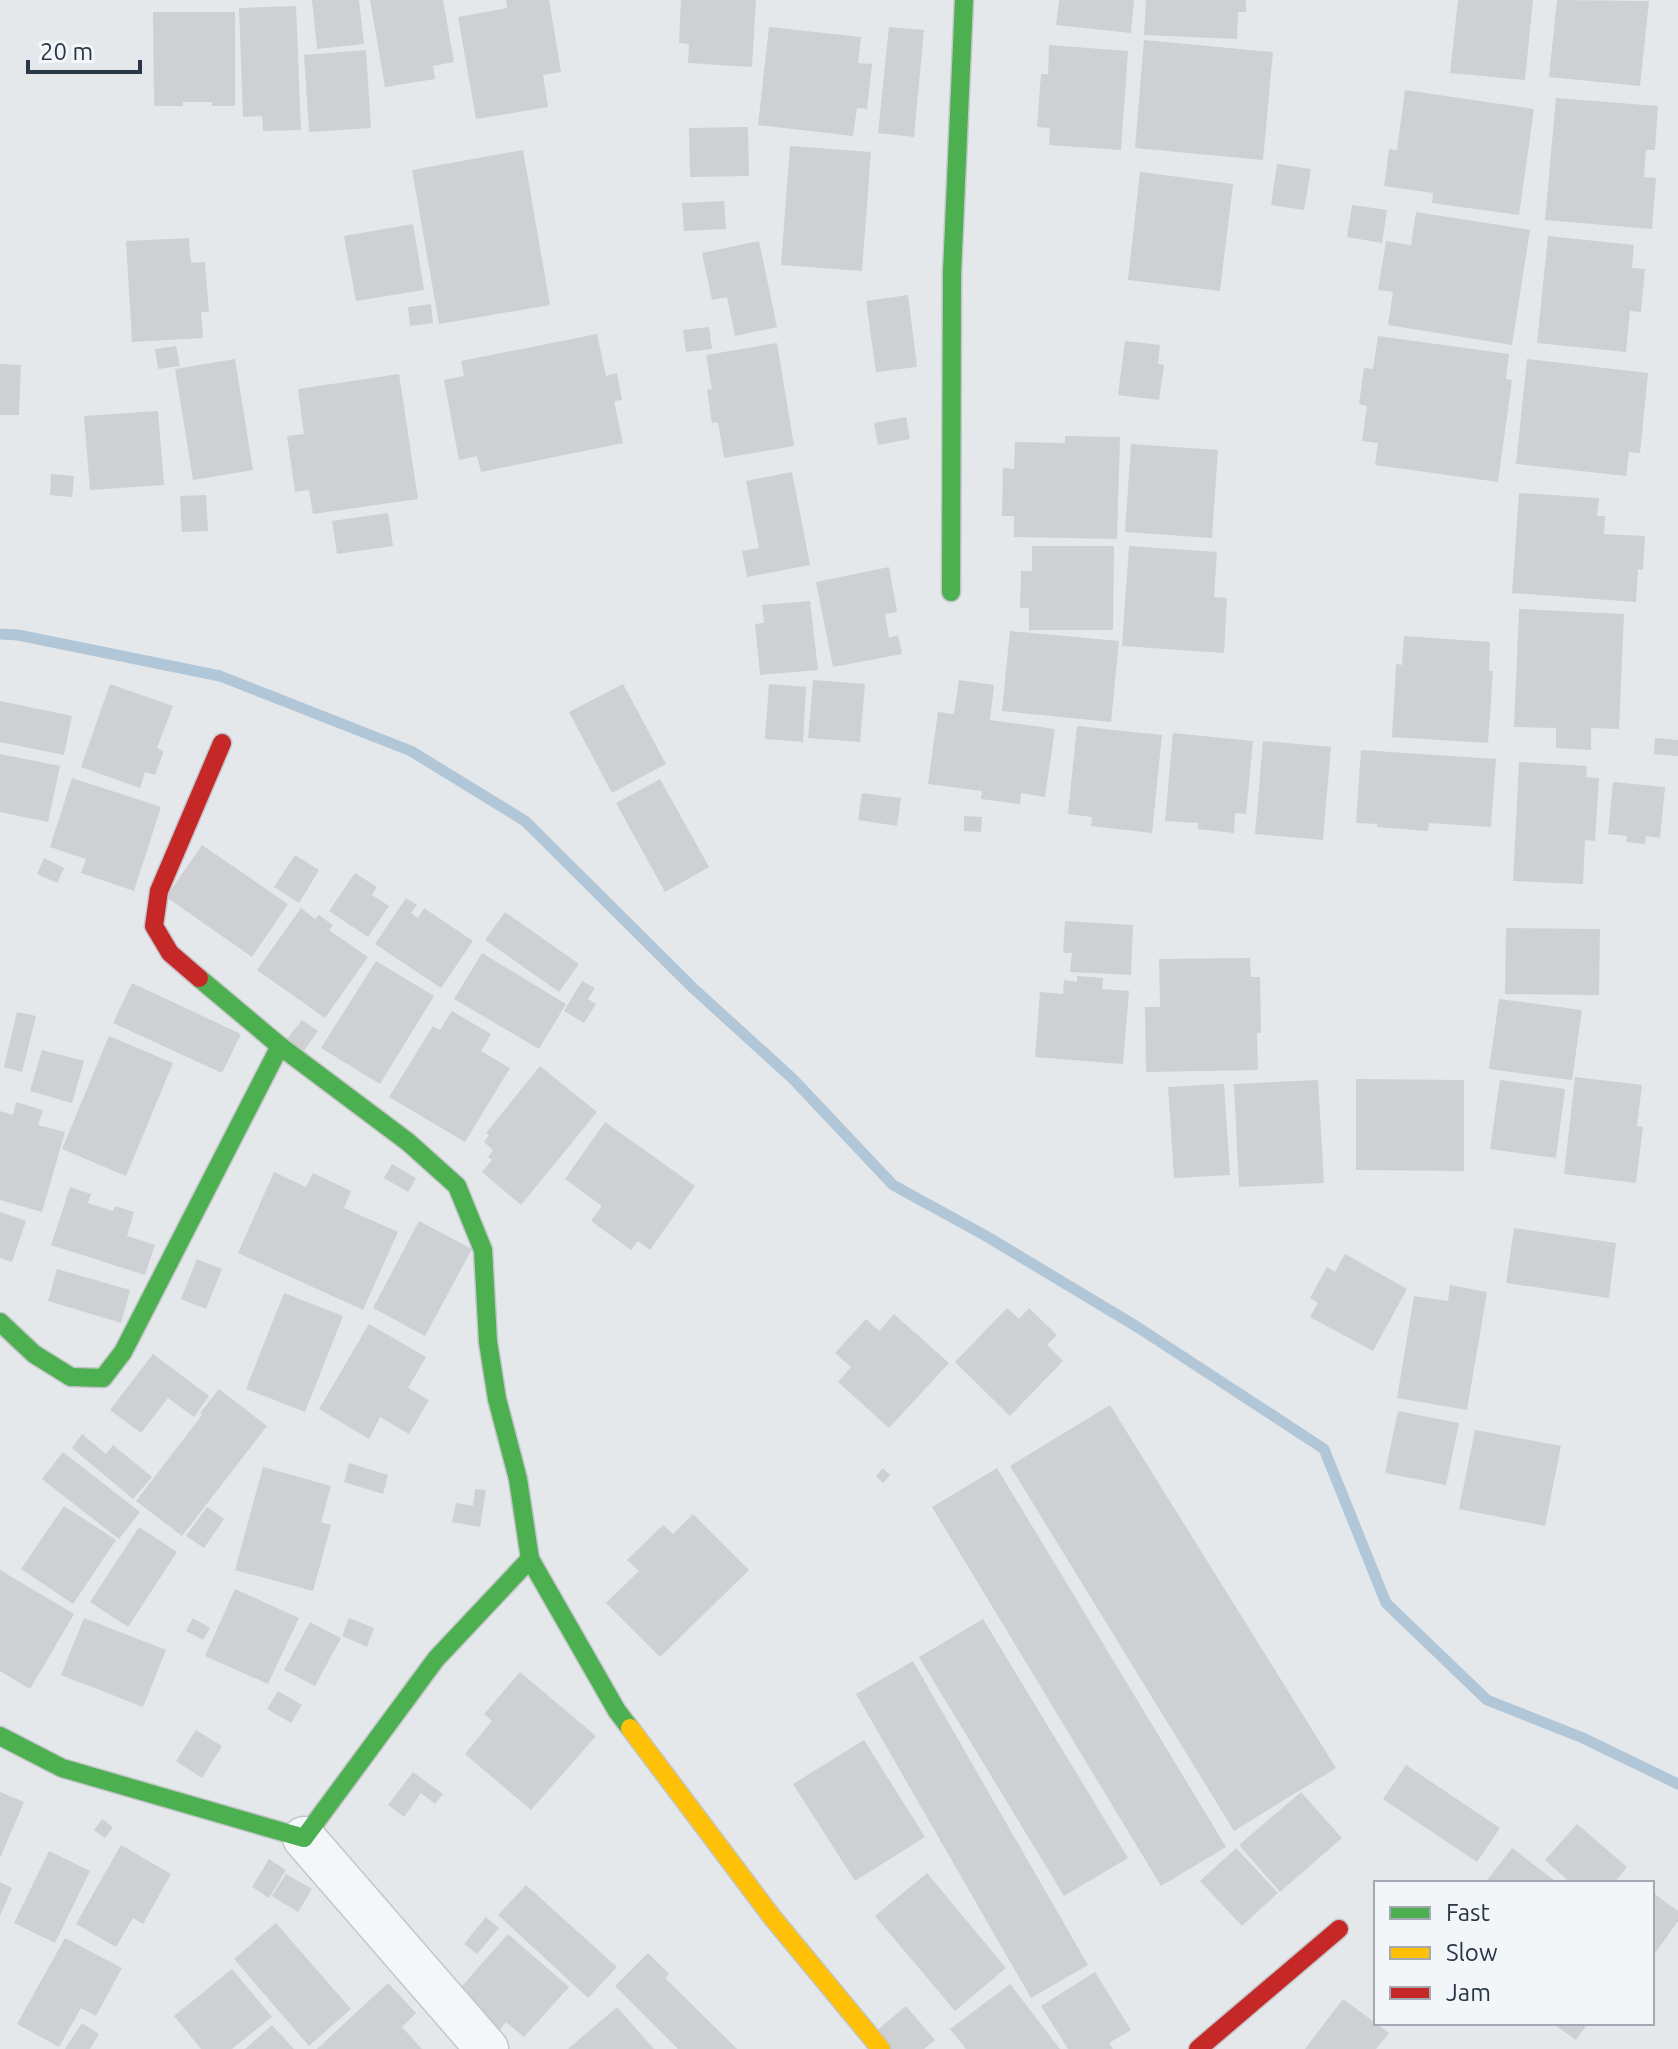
<svg xmlns="http://www.w3.org/2000/svg" width="1678" height="2049" font-family="Ubuntu,sans-serif">
<rect width="100%" height="100%" fill="#e5e8eb"/>
<g fill="none" stroke-linecap="round" stroke-linejoin="round">
<polyline stroke="#b1c7d8" stroke-width="11" points="0,634 18,635 220,676 411,751 525,821 693,988 793,1079 893,1185 986,1236 1139,1328 1324,1449 1386,1603 1487,1700 1583,1738 1678,1784"/>
</g>
<g fill="#ced0d3">
<polygon points="312,0 359,0 364,44 317,49"/>
<polygon points="370,0 443,0 454,62 433,66 435,79 385,87"/>
<polygon points="506,0 549,0 561,72 543,75 548,107 476,119 458,17 507,8"/>
<polygon points="681,0 756,0 752,67 688,63 689,44 679,43"/>
<polygon points="1059,0 1134,0 1131,33 1056,25"/>
<polygon points="1146,0 1246,0 1246,12 1238,12 1237,39 1144,35"/>
<polygon points="1458,0 1533,0 1525,80 1450,73"/>
<polygon points="1557,0 1649,1 1640,86 1549,77"/>
<polygon points="296,6 301,130 263,131 262,116 243,117 239,8"/>
<polygon points="153,12 235,12 235,106 212,106 212,102 183,102 183,106 154,106"/>
<polygon points="769,27 861,37 858,63 872,64 867,109 857,108 853,136 758,125"/>
<polygon points="889,27 924,30 914,137 878,133"/>
<polygon points="1144,40 1273,52 1263,160 1135,148"/>
<polygon points="1049,45 1128,51 1121,150 1049,145 1050,128 1037,127 1041,74 1048,74"/>
<polygon points="366,50 371,128 309,132 304,55"/>
<polygon points="1405,90 1534,109 1519,215 1432,203 1433,193 1384,186 1389,149 1397,150"/>
<polygon points="1556,98 1658,106 1655,150 1646,150 1644,177 1656,178 1652,229 1545,220"/>
<polygon points="748,127 749,176 690,177 689,128"/>
<polygon points="790,146 871,152 862,271 781,265"/>
<polygon points="523,150 550,305 439,324 412,170"/>
<polygon points="1277,164 1311,169 1304,210 1271,205"/>
<polygon points="1140,172 1233,184 1220,291 1128,280"/>
<polygon points="724,201 726,229 684,231 682,203"/>
<polygon points="1352,205 1387,210 1382,243 1347,237"/>
<polygon points="1416,212 1530,230 1512,345 1388,325 1393,292 1378,290 1386,241 1411,245"/>
<polygon points="413,224 424,290 356,301 344,236"/>
<polygon points="1548,236 1634,245 1632,268 1645,269 1641,312 1630,311 1626,352 1537,343"/>
<polygon points="189,238 191,263 205,262 209,312 201,312 203,338 132,342 126,241"/>
<polygon points="759,241 777,327 735,336 727,297 712,300 702,253"/>
<polygon points="908,295 917,367 876,372 866,301"/>
<polygon points="431,304 433,323 410,326 408,307"/>
<polygon points="709,327 712,349 686,352 683,330"/>
<polygon points="597,334 606,376 617,373 622,400 614,401 623,443 481,472 477,456 459,460 444,380 464,376 461,361"/>
<polygon points="1378,336 1509,354 1506,379 1512,380 1498,482 1375,465 1378,443 1362,441 1367,406 1359,404 1364,368 1373,369"/>
<polygon points="1125,341 1160,345 1158,364 1164,365 1159,400 1118,395"/>
<polygon points="777,343 794,446 724,458 718,422 712,423 707,390 712,389 706,355"/>
<polygon points="176,346 180,366 158,369 155,349"/>
<polygon points="235,359 253,470 193,480 175,369"/>
<polygon points="1527,359 1648,373 1640,453 1629,452 1626,476 1516,464"/>
<polygon points="0,364 21,365 19,415 0,415"/>
<polygon points="399,374 418,499 313,514 309,490 295,492 287,436 304,434 298,389"/>
<polygon points="158,411 164,485 90,490 84,416"/>
<polygon points="906,417 910,439 878,445 874,423"/>
<polygon points="1065,436 1120,437 1117,539 1014,537 1014,516 1002,516 1003,468 1014,469 1015,442 1065,443"/>
<polygon points="1131,444 1218,450 1212,538 1125,532"/>
<polygon points="792,472 810,565 747,577 742,551 759,548 746,481"/>
<polygon points="51,474 74,476 72,497 50,495"/>
<polygon points="1519,493 1599,498 1597,516 1605,516 1604,534 1645,536 1643,570 1638,569 1636,602 1512,593"/>
<polygon points="206,495 208,531 182,532 180,496"/>
<polygon points="388,513 393,546 337,554 332,521"/>
<polygon points="1032,546 1114,546 1113,630 1029,630 1029,608 1020,608 1021,571 1032,571"/>
<polygon points="1129,546 1217,552 1214,597 1227,598 1224,653 1122,646"/>
<polygon points="889,567 897,612 885,614 889,638 898,635 902,654 833,667 816,582"/>
<polygon points="810,601 818,670 760,675 755,624 764,623 762,605"/>
<polygon points="1519,609 1624,614 1619,729 1591,728 1591,750 1556,748 1556,728 1514,727"/>
<polygon points="1010,631 1119,641 1111,722 1002,711"/>
<polygon points="1404,636 1490,642 1489,671 1493,671 1488,743 1392,737 1396,664 1402,665"/>
<polygon points="813,680 865,684 860,742 808,738"/>
<polygon points="959,680 994,685 990,720 1055,729 1045,797 1021,793 1020,804 981,799 982,791 928,784 938,712 954,714"/>
<polygon points="110,684 173,706 157,748 164,751 155,775 145,772 140,788 81,767"/>
<polygon points="623,684 666,764 612,793 569,712"/>
<polygon points="769,684 806,687 803,742 765,739"/>
<polygon points="0,701 72,716 64,755 0,742"/>
<polygon points="1077,726 1162,735 1152,833 1091,826 1092,817 1068,814"/>
<polygon points="1173,733 1253,741 1246,814 1235,813 1234,833 1198,829 1198,823 1165,821"/>
<polygon points="1655,738 1678,740 1678,756 1654,754"/>
<polygon points="1263,741 1331,747 1323,840 1255,834"/>
<polygon points="1361,750 1496,759 1491,827 1429,823 1428,831 1377,827 1377,824 1356,823"/>
<polygon points="0,754 60,766 48,822 0,812"/>
<polygon points="1519,762 1587,766 1586,777 1599,778 1595,841 1585,840 1583,884 1513,881"/>
<polygon points="72,778 161,807 134,891 81,873 86,859 50,847"/>
<polygon points="660,779 709,867 665,892 616,803"/>
<polygon points="1613,782 1665,787 1660,838 1646,836 1645,844 1626,842 1627,836 1608,834"/>
<polygon points="862,793 901,798 897,826 858,820"/>
<polygon points="964,816 982,817 981,832 964,831"/>
<polygon points="202,845 288,904 252,957 166,897"/>
<polygon points="295,855 319,870 299,903 274,887"/>
<polygon points="44,858 64,868 57,883 37,874"/>
<polygon points="355,873 377,887 372,895 389,906 368,937 329,911"/>
<polygon points="406,898 417,905 411,913 418,918 424,908 473,941 441,988 375,944"/>
<polygon points="301,908 315,919 319,915 333,925 329,930 368,957 325,1018 257,970"/>
<polygon points="505,912 579,964 559,992 485,940"/>
<polygon points="1065,921 1133,925 1131,975 1070,972 1072,953 1063,953"/>
<polygon points="1506,928 1600,929 1599,995 1505,994"/>
<polygon points="482,953 566,1004 539,1049 454,999"/>
<polygon points="1250,958 1251,977 1260,977 1261,1033 1257,1033 1258,1070 1146,1072 1145,1007 1160,1007 1159,959"/>
<polygon points="376,961 434,996 380,1084 321,1048"/>
<polygon points="1077,976 1103,978 1102,989 1129,991 1123,1064 1035,1057 1040,992 1063,994 1064,980 1077,982"/>
<polygon points="582,981 595,988 588,999 596,1004 584,1023 564,1011"/>
<polygon points="132,983 241,1034 222,1073 113,1023"/>
<polygon points="1499,999 1582,1010 1572,1080 1489,1069"/>
<polygon points="452,1011 491,1034 481,1051 510,1068 465,1142 389,1097 433,1026 440,1030"/>
<polygon points="17,1012 36,1016 22,1072 4,1067"/>
<polygon points="302,1020 318,1031 303,1052 286,1040"/>
<polygon points="109,1036 173,1063 126,1176 62,1149"/>
<polygon points="42,1050 84,1061 72,1103 30,1091"/>
<polygon points="540,1066 597,1112 521,1205 482,1172 492,1160 488,1157 493,1150 484,1142 489,1135 486,1133"/>
<polygon points="1575,1077 1642,1085 1637,1126 1643,1127 1636,1183 1564,1174"/>
<polygon points="1356,1079 1464,1080 1464,1171 1356,1170"/>
<polygon points="1318,1080 1324,1183 1239,1187 1234,1084"/>
<polygon points="1500,1080 1565,1089 1556,1158 1490,1149"/>
<polygon points="1224,1084 1230,1175 1174,1178 1168,1087"/>
<polygon points="16,1102 43,1110 38,1125 65,1132 42,1212 0,1200 0,1111 13,1115"/>
<polygon points="605,1122 695,1186 650,1250 638,1241 631,1250 591,1221 602,1206 565,1179"/>
<polygon points="392,1164 416,1178 408,1192 384,1178"/>
<polygon points="274,1172 306,1187 313,1173 351,1191 344,1208 398,1232 363,1310 238,1253"/>
<polygon points="70,1187 91,1194 88,1203 113,1211 115,1206 134,1212 127,1236 155,1245 145,1275 51,1245"/>
<polygon points="0,1212 26,1221 12,1262 0,1258"/>
<polygon points="419,1221 472,1249 425,1336 373,1308"/>
<polygon points="1514,1228 1616,1243 1609,1298 1506,1283"/>
<polygon points="1345,1254 1407,1289 1373,1351 1310,1317 1318,1303 1310,1298 1327,1267 1335,1272"/>
<polygon points="197,1259 222,1269 206,1309 181,1299"/>
<polygon points="57,1269 130,1290 121,1323 48,1301"/>
<polygon points="1450,1285 1487,1292 1467,1410 1397,1398 1414,1296 1448,1301"/>
<polygon points="284,1293 343,1316 305,1412 246,1389"/>
<polygon points="1007,1308 1019,1319 1029,1308 1057,1335 1047,1345 1063,1361 1010,1416 955,1362"/>
<polygon points="894,1314 949,1363 889,1428 838,1382 851,1367 835,1353 866,1319 879,1331"/>
<polygon points="369,1324 426,1357 408,1388 429,1400 409,1434 380,1417 369,1439 319,1409"/>
<polygon points="153,1354 209,1396 194,1417 168,1398 141,1433 110,1410"/>
<polygon points="219,1389 267,1426 182,1536 136,1501 202,1415 200,1413"/>
<polygon points="1110,1405 1336,1768 1234,1831 1010,1466"/>
<polygon points="1398,1411 1459,1423 1446,1485 1385,1473"/>
<polygon points="1475,1430 1561,1446 1545,1526 1459,1509"/>
<polygon points="82,1434 106,1454 113,1445 152,1477 133,1499 72,1448"/>
<polygon points="63,1452 140,1512 119,1539 42,1479"/>
<polygon points="349,1463 388,1475 383,1494 344,1482"/>
<polygon points="263,1467 331,1486 321,1522 331,1525 313,1591 235,1570"/>
<polygon points="883,1468 890,1475 883,1483 876,1476"/>
<polygon points="997,1468 1226,1847 1161,1886 932,1507"/>
<polygon points="475,1489 486,1490 480,1527 452,1522 456,1503 473,1506"/>
<polygon points="64,1506 116,1540 73,1604 21,1569"/>
<polygon points="207,1507 224,1519 204,1548 186,1536"/>
<polygon points="693,1514 749,1570 660,1657 606,1603 639,1571 627,1560 663,1525 673,1534"/>
<polygon points="139,1527 177,1552 128,1627 90,1602"/>
<polygon points="0,1570 74,1614 30,1689 0,1671"/>
<polygon points="235,1589 299,1618 268,1684 205,1656"/>
<polygon points="84,1618 166,1650 143,1707 61,1675"/>
<polygon points="193,1618 210,1628 203,1640 186,1631"/>
<polygon points="349,1618 374,1628 367,1647 342,1636"/>
<polygon points="983,1619 1128,1858 1064,1896 919,1657"/>
<polygon points="310,1622 341,1638 315,1686 284,1670"/>
<polygon points="913,1661 1088,1965 1031,1998 856,1694"/>
<polygon points="520,1672 596,1736 531,1810 465,1754 492,1721 484,1714"/>
<polygon points="278,1691 302,1705 291,1723 267,1709"/>
<polygon points="196,1730 222,1746 202,1778 176,1761"/>
<polygon points="864,1740 925,1837 855,1881 793,1784"/>
<polygon points="1406,1765 1500,1828 1477,1862 1383,1799"/>
<polygon points="413,1772 443,1794 435,1804 421,1793 404,1817 388,1805"/>
<polygon points="0,1792 24,1802 0,1858"/>
<polygon points="1301,1792 1342,1838 1280,1892 1239,1845"/>
<polygon points="102,1819 113,1827 105,1838 94,1830"/>
<polygon points="1577,1824 1627,1867 1614,1883 1571,1883 1545,1860"/>
<polygon points="121,1845 171,1874 143,1924 133,1918 116,1947 76,1924"/>
<polygon points="1236,1848 1278,1893 1242,1926 1200,1881"/>
<polygon points="1512,1848 1558,1883 1485,1883"/>
<polygon points="49,1851 90,1871 55,1943 14,1923"/>
<polygon points="269,1859 286,1870 269,1898 252,1887"/>
<polygon points="927,1873 1006,1968 955,2011 875,1916"/>
<polygon points="286,1874 312,1889 298,1912 272,1896"/>
<polygon points="0,1882 12,1888 0,1916"/>
<polygon points="526,1885 617,1967 588,1998 498,1915"/>
<polygon points="1652,1892 1678,1911 1678,1921 1656,1952 1652,1948"/>
<polygon points="486,1917 499,1928 477,1954 464,1944"/>
<polygon points="276,1923 351,2009 309,2046 234,1959"/>
<polygon points="508,1934 569,1987 524,2037 506,2022 497,2033 454,1995"/>
<polygon points="65,1938 122,1968 96,2016 81,2008 59,2047 17,2024"/>
<polygon points="648,1953 669,1974 665,1978 737,2049 678,2049 615,1986"/>
<polygon points="232,1969 272,2017 232,2049 201,2049 174,2016"/>
<polygon points="1095,1972 1131,2030 1109,2043 1113,2049 1068,2049 1041,2006"/>
<polygon points="388,1983 416,2013 402,2027 422,2049 317,2049"/>
<polygon points="1010,1984 1060,2049 966,2049 950,2029"/>
<polygon points="1343,1999 1389,2033 1376,2049 1305,2049"/>
<polygon points="906,2006 935,2040 924,2049 890,2049 875,2032"/>
<polygon points="617,2007 654,2049 568,2049"/>
<polygon points="82,2023 99,2034 90,2049 65,2049"/>
<polygon points="1552,2023 1588,2023 1576,2040"/>
<polygon points="272,2025 294,2049 245,2049"/>
</g>
<g fill="none" stroke-linecap="round" stroke-linejoin="round">
<g stroke="#c3c6c9" stroke-width="45">
<polyline id="street" points="304,1838 487,2049"/>
</g>
<g stroke="#c3c6c9" stroke-width="21">
<g id="fast">
<polyline points="951,592 952,273 964,0"/>
<polyline points="199,978 280,1046 408,1142 457,1186 483,1250 488,1342 497,1399 518,1479 530,1559 617,1711 630,1728"/>
<polyline points="0,1322 34,1354 71,1377 103,1378 123,1352 280,1046"/>
<polyline points="0,1736 62,1768 304,1838 436,1659 530,1559"/>
</g>
</g>
<g stroke="#c3c6c9" stroke-width="21">
<polyline id="slow" points="630,1728 772,1917 881,2049"/>
</g>
<g stroke="#c3c6c9" stroke-width="21">
<g id="jam">
<polyline points="199,978 170,953 154,926 159,891 222,743"/>
<polyline points="1198,2049 1339,1929"/>
</g>
</g>
<use href="#street" stroke="#f5f6f7" stroke-width="42"/>
<use href="#fast" stroke="#4caf50" stroke-width="18"/>
<use href="#slow" stroke="#ffc107" stroke-width="18"/>
<use href="#jam" stroke="#c62828" stroke-width="18"/>
</g>
<rect x="1374" y="1881" width="280" height="144" fill="#f3f6f9" stroke="#a2a9b2" stroke-width="2"/>
<rect x="1390" y="1907" width="40" height="12" fill="#4caf50" stroke="#a2a9b2" stroke-width="2"/>
<text x="1446" y="1921" font-size="24" fill="#293647">Fast</text>
<rect x="1390" y="1947" width="40" height="12" fill="#ffc107" stroke="#a2a9b2" stroke-width="2"/>
<text x="1446" y="1961" font-size="24" fill="#293647">Slow</text>
<rect x="1390" y="1987" width="40" height="12" fill="#c62828" stroke="#a2a9b2" stroke-width="2"/>
<text x="1446" y="2001" font-size="24" fill="#293647">Jam</text>
<path d="M28 60v12h112v-12" fill="none" stroke="#293647" stroke-width="4"/>
<text x="40" y="60" font-size="24" fill="#293647" stroke="#f3f6f9" stroke-width="6" paint-order="stroke">20 m</text>
</svg>
